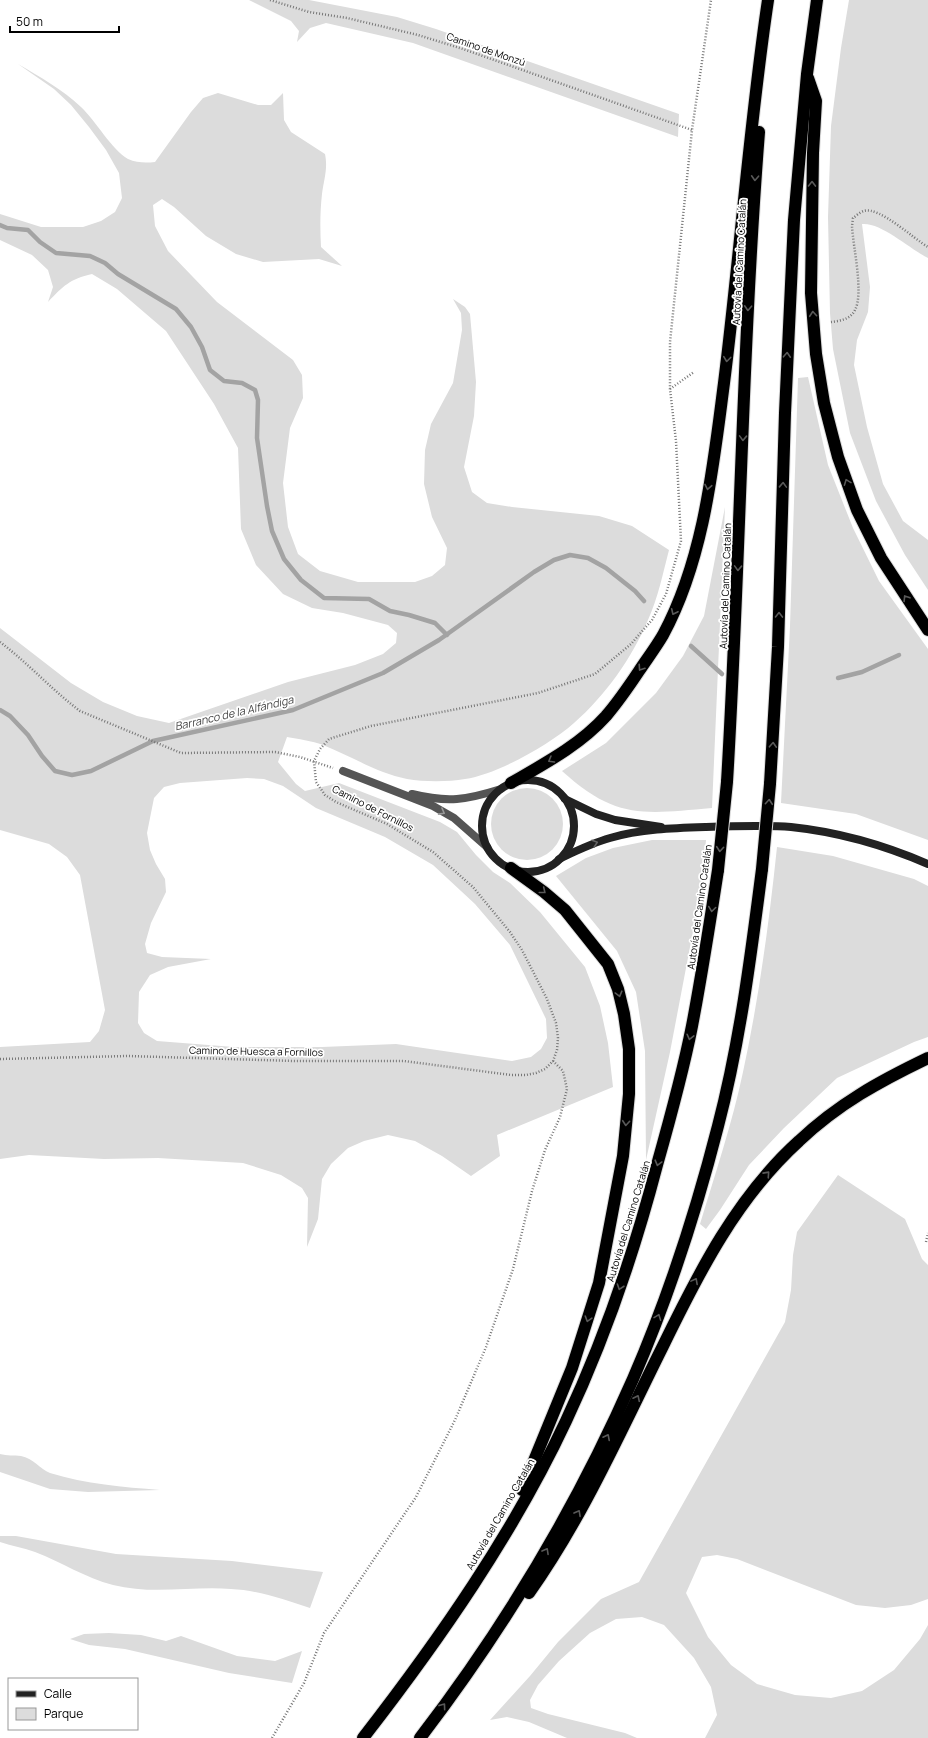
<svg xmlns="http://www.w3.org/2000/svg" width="928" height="1738" font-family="Manrope,sans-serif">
<rect width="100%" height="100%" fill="#fff"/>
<g fill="#dcdcdc" fill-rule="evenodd">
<polygon points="249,0 309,0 397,17 436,29 679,114 678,137 413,43 326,23 310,28 297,42 299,31 291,21"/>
<path d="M849 0H928V258C910 249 881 222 862 224L870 287 868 312 857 340 854 365 867 427 883 484 903 521 928 540V590L905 555 876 501 850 433 833 349 830 313 828 217 831 126 841 48Z"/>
<path d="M18 64C40 77 62 89 81 107 96 121 112 150 128 159 137 163 146 163 155 162L191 112 203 98 218 93 258 105H271L283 93 284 120 291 132 325 154C328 169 324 179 322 194 320 212 320 229 321 247L342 266 319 259 263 262 236 254 206 236 174 207 162 199 153 205 155 226 168 251 217 302 293 360 302 375 303 398 290 428 283 483 288 527 298 554 320 571 358 582H415L432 576 445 565 447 548 432 517 424 484 425 450 431 424 453 383 462 330 461 313 453 299 465 307 470 314 476 382 474 416 464 467 472 492 487 503 512 507 599 516 632 526 669 550C663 573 658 598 648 620 632 658 605 696 574 723 549 745 498 774 465 779 448 782 424 782 407 779 377 773 351 756 323 745 312 741 298 739 287 737L278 762 296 784 305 791 339 783 440 822 457 832 476 855 493 872 510 883 540 912 585 967 600 1006 608 1043 613 1087 497 1135 500 1156 471 1176 442 1156 415 1141 388 1135 364 1141 348 1148 331 1164 322 1179 318 1219 307 1247 308 1198 302 1188 281 1175 243 1163 158 1158 104 1159 29 1155 0 1159V1047L90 1042 99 1031 105 1010 80 875 67 857 49 844 0 830V628L71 683 103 702 137 716 169 723 288 682 355 665 383 654 396 643 397 633 388 625 343 613 312 608 283 594 256 565 241 529 238 448 214 404 166 331 117 289 92 274C70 279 63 286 48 302L53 287 48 270 32 255 0 240V214L41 227H83L101 221 115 212 122 198 119 173 106 150 89 127 71 105 54 89ZM247 778 264 779 283 786 316 808 385 837 433 865 475 904 510 945 546 1019 547 1038 541 1049 531 1057 512 1061 396 1044 322 1047H234L157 1041 144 1033 138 1023 139 992 150 975 168 967 211 959 162 957 147 953 145 944 151 923 166 892 165 879 156 864 150 850 147 833 154 798 164 787 180 783Z"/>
<polygon points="808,377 828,465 853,528 879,581 928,649 928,840 856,814 781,803 790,626 798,378"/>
<path d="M725 507 712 808C644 814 616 820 562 771L606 743 656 693 683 656 704 616Z"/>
<circle cx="527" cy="824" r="36"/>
<polygon points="652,840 706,840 702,884 670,1052 646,1160 645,1051 636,992 617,951 556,876 586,858 613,848"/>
<path d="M777 847 833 856 914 879 928 886V1037L914 1042 837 1078 784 1128 749 1165 720 1210 706 1229 700 1224C715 1174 732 1124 743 1072 759 998 769 923 777 847Z"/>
<polygon points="838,1175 905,1219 922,1259 928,1265 928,1599 911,1605 885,1608 856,1605 737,1559 717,1555 702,1557 686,1593 708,1637 731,1665 757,1684 795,1695 831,1698 862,1691 894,1670 920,1639 928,1625 928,1738 705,1738 717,1715 711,1687 694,1658 664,1625 642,1617 616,1619 590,1633 559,1661 538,1685 530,1700 531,1708 548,1714 625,1733 637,1738 567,1738 529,1722 507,1717 490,1720 530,1676 558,1642 601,1599 639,1582 785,1322 791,1290 793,1255 797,1232"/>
<path d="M0 1454C7 1456 14 1455 21 1456 33 1458 40 1469 50 1473 86 1484 123 1487 160 1490L88 1492 50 1489 0 1472Z"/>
<path d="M0 1536H16L116 1554 232 1561 323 1572 310 1608C285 1600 258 1590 231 1589 192 1586 152 1595 113 1585 85 1578 62 1562 35 1552 24 1548 12 1546 0 1542Z"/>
<polygon points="109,1633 141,1635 166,1641 181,1636 237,1656 275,1661 302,1651 292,1683 229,1673 125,1649 89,1645 70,1639 84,1634"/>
</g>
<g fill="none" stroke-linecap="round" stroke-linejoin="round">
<g stroke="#a3a3a3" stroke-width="4.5">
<polyline points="0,225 7,228 28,230 40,242 56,253 90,256 105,263 118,274 176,309 191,327 202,347 210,370 224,381 242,383 255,390 258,400 257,438 267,506 272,531 284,559 301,580 324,598 369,599 390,611 409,615 435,623 447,635"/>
<polyline points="691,646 722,674"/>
<polyline points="838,678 862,672 899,655"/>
<polyline points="0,710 10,716 28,735 42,756 55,771 72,775 91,771 153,741 293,710 383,673 439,640 534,572 554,560 570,555 588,558 606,568 635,591 644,601"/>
</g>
<g stroke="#dbdbdb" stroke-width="14">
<g id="motorway">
<polyline points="808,78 816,101 813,153 811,293 816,354 824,403 838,457 857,510 881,558 928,630"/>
<path d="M727 782C740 566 742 349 759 132"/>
<path d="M511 783C544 764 580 745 606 716 618 702 629 686 639 671 647 659 656 647 663 635 704 559 713 467 724 383 740 256 749 127 768 0"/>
<polyline points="770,784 778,647 785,413 794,220 807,74 817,0"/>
<polyline points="511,868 544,892 565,910 608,964 618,989 624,1014 629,1049 629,1094 623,1156 599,1283 572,1368 522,1490"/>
<path d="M529 1593C583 1517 621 1430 663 1346 699 1272 737 1197 799 1141 838 1104 880 1081 928 1058"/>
<path d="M363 1738C439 1640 513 1534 566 1421 605 1338 634 1253 657 1165 670 1119 683 1072 692 1026 702 974 710 922 718 870"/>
<path d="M420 1738C505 1627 577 1507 633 1379 668 1298 696 1212 718 1126 740 1042 751 955 762 869"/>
</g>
</g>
<g stroke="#777" stroke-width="2.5" stroke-dasharray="1 2" stroke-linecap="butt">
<polyline points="270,0 309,12 347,18 418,35 463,49 692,130"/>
<path d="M831 322C840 321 851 319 855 310 864 293 853 247 852 226L853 218C856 216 860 212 864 211 879 206 914 239 928 247"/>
<polyline points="670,389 694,372"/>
<path d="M0 642C28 663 52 690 80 711L181 753 275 752 300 757 333 768"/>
<polyline points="0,1059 128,1056 295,1061 404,1061 511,1075 526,1075 536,1073 545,1069 553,1061 557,1050 558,1038 556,1023 547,999 522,950 510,932 473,887 433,852 387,824 336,802 325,795 316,782 314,761 320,749 329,739 371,726 538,693 595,674 631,644 652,620 666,594 681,541 676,441 670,389 670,342 692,130 711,0"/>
<polyline points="926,1242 928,1233"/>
<polyline points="272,1738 304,1683 324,1633 416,1497 455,1420 486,1347 513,1269 532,1191 545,1150 560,1117 567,1089 563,1071 553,1061"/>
</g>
<g stroke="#555" stroke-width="8">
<polyline points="343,771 433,806 454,818 487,847"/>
<path d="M412 794C448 803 466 800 501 789"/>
</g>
<g stroke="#222" stroke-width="8">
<circle cx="528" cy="826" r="46"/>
<polyline points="565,799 596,814 615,820 661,827"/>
<path d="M559 859C576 851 592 843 610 838 640 829 674 828 706 827 734 826 763 825 791 827 839 832 884 845 928 864"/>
</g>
<use href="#motorway" stroke="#000" stroke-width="12"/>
<g stroke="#dbdbdb" stroke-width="14" stroke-linecap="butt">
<g id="motorway-bridge">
<polyline points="762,869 770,784"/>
<polyline points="718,870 727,782"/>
</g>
</g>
<use href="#motorway-bridge" stroke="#000" stroke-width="12"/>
</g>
<defs><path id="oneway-chevron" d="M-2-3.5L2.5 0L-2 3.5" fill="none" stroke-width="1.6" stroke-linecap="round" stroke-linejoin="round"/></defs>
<g stroke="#595959">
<use href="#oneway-chevron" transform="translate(755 178) rotate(93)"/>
<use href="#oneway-chevron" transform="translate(812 184) rotate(-89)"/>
<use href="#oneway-chevron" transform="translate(748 308) rotate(93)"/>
<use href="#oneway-chevron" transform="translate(813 314) rotate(-95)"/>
<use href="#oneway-chevron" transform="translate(787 355) rotate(-87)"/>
<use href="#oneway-chevron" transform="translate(727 359) rotate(97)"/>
<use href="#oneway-chevron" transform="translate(743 438) rotate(92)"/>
<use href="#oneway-chevron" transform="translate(847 482) rotate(-111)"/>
<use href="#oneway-chevron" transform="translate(783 485) rotate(-88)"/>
<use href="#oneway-chevron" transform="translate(708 487) rotate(101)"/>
<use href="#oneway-chevron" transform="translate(738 568) rotate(92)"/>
<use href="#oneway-chevron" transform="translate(906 598) rotate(-122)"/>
<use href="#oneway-chevron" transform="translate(674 612) rotate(115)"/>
<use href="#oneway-chevron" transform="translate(779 615) rotate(-89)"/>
<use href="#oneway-chevron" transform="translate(641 668) rotate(124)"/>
<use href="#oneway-chevron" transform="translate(773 745) rotate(-87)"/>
<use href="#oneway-chevron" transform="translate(551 760) rotate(150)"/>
<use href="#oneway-chevron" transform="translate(769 802) rotate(-85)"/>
<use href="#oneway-chevron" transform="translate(720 849) rotate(95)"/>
<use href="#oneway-chevron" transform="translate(543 891) rotate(39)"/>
<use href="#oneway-chevron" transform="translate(712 909) rotate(98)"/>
<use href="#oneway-chevron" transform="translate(619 994) rotate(75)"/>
<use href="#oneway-chevron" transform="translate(690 1037) rotate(104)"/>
<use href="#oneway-chevron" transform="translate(626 1123) rotate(95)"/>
<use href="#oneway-chevron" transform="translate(658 1163) rotate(105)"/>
<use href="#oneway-chevron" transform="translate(767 1174) rotate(-48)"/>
<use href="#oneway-chevron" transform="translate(695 1281) rotate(-62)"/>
<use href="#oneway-chevron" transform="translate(620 1287) rotate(109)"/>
<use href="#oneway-chevron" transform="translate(658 1317) rotate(-69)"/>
<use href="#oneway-chevron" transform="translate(588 1319) rotate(107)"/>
<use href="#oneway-chevron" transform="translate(637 1398) rotate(-64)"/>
<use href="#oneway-chevron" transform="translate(607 1437) rotate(-63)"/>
<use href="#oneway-chevron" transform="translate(578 1513) rotate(-61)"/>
<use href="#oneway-chevron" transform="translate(546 1551) rotate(-61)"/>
<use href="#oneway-chevron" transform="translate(443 1706) rotate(-54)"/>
</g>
<use stroke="#999" href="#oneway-chevron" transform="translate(442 812) rotate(29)"/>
<use stroke="#646464" href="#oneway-chevron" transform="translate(595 843) rotate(-19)"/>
<g text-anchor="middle" stroke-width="3.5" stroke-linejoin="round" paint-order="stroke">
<g font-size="10" fill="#000" stroke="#fff">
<text transform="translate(486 49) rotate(19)" y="4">Camino de Monzú</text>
<text transform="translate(739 262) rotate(-87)" y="4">Autovía del Camino Catalán</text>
<text transform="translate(725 586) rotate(-88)" y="4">Autovía del Camino Catalán</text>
<text transform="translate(373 808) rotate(27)" y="4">Camino de Fornillos</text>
<text transform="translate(699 907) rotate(-82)" y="4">Autovía del Camino Catalán</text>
<text transform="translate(256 1051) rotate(1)" y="4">Camino de Huesca a Fornillos</text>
<text transform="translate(628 1221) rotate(-73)" y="4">Autovía del Camino Catalán</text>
<text transform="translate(500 1514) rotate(-60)" y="4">Autovía del Camino Catalán</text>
</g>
<g font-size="11" font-style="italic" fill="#444" stroke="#fff">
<text transform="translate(234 713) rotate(-13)" y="4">Barranco de la Alfándiga</text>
</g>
</g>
<rect x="8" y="1678" width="130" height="52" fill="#ffffff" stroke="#999999"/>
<rect x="16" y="1691" width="20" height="6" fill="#222222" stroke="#999999"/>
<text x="44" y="1698" font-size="12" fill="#000000">Calle</text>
<rect x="16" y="1708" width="20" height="12" fill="#dcdcdc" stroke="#999999"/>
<text x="44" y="1718" font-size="12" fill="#000000">Parque</text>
<path d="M10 26v6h109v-6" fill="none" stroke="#000000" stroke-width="2"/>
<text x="16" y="26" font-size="12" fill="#000000" stroke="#ffffff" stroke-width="3" paint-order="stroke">50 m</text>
</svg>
